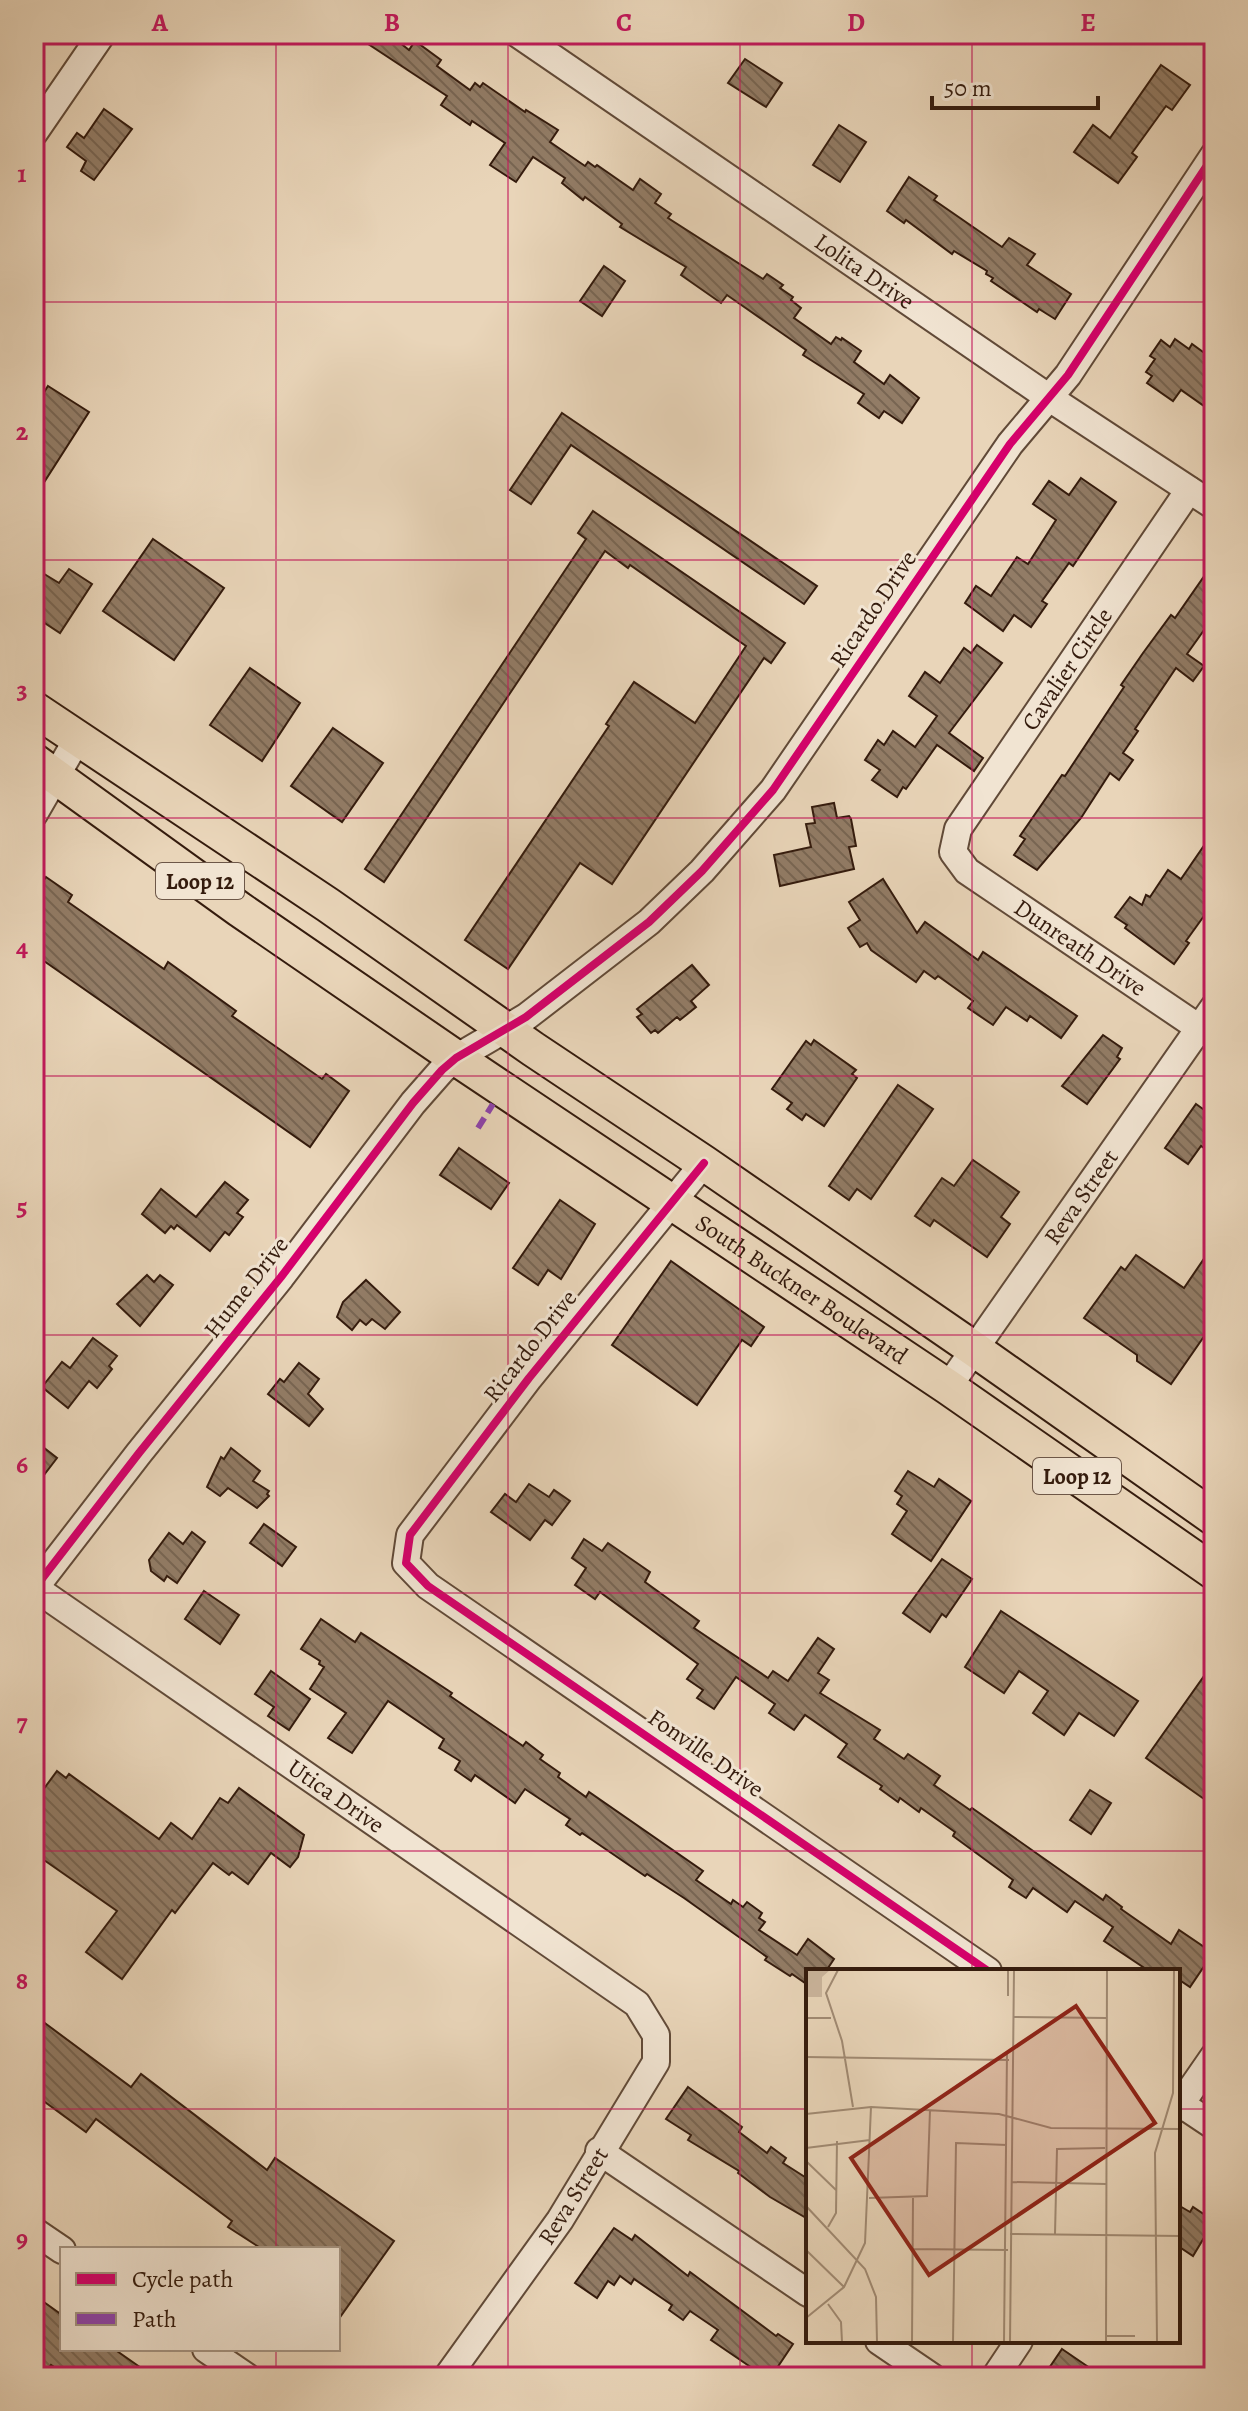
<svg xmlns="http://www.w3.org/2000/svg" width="1248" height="2411" font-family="Alegreya,serif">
<defs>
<pattern id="building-back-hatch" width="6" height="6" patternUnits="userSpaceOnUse" patternTransform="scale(2)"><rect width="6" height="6" fill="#927c66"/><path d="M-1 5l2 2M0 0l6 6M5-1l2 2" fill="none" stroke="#786552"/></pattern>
</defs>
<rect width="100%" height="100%" fill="#e9d5b9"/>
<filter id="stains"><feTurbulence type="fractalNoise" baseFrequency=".0025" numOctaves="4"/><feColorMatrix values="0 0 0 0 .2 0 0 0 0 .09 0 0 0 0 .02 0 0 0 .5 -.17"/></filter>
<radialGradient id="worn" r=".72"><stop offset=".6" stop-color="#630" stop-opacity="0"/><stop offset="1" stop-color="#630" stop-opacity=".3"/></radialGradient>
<g fill="url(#building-back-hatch)" stroke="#341b0d" stroke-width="2">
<polygon points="353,34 389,34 409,50 415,41 441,60 437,66 470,90 475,83 480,87 483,83 525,112 526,110 558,130 550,142 585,166 588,162 595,167 597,165 633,190 640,179 661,194 655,203 671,214 668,218 763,279 767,274 783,285 780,288 793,297 791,300 801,308 794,318 831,344 836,337 841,340 842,338 861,351 854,362 884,384 890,375 919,398 902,423 884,411 879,418 858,403 864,394 803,355 806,350 727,295 721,303 681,275 686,267 620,227 622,224 585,197 583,200 562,183 565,178 533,157 516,182 490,165 505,143 472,121 470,125 441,105 447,96"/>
<polygon points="745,59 782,83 766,107 728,83"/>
<polygon points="1161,65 1190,85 1172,110 1166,106 1158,117 1132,153 1137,157 1118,183 1074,152 1093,125 1110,138"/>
<polygon points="104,109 132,129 94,180 81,171 86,161 67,147 77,133 84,138"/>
<polygon points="839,125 866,142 840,182 813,165"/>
<polygon points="909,177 937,196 934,200 1002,247 1009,238 1035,254 1027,265 1071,294 1055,319 1039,309 1037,312 991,281 993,278 986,274 987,271 954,251 952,254 906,220 904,223 887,211"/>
<polygon points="604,266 625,281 602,316 580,301"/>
<polygon points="1175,339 1189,349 1192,344 1214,360 1214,413 1181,390 1173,401 1147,383 1152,376 1146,372 1155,359 1150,356 1161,340 1170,347"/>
<polygon points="48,386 89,412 34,498 34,408"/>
<polygon points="562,413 817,586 804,604 571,445 531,504 510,490"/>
<polygon points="1081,478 1116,502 1073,566 1069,563 1042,601 1047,604 1031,627 1014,615 1003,631 965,603 976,586 991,596 1017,557 1028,564 1056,520 1033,504 1049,481 1069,495"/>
<polygon points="593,511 785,643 771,663 764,658 612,884 580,863 508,969 465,940 609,726 606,724 634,682 695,723 746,646 630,565 628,568 605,551 384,882 365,869 586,539 578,533"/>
<polygon points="153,539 224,588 174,660 103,611"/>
<polygon points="1214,562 1214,616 1187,654 1204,666 1193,681 1176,668 1135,729 1138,731 1123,753 1133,760 1119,780 1110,773 1081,818 1037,870 1014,855 1025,839 1020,836 1062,775 1065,776 1124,687 1121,685 1143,653 1171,615 1175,618"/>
<polygon points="69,569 92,584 60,633 34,616 34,582 41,572 59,583"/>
<polygon points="977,645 1002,663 949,733 983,758 974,771 937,745 906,789 903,787 897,797 872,780 880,770 865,760 878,740 884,745 893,731 915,747 937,716 909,696 925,672 940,683 964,648 971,653"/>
<polygon points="250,668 300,703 262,761 210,725"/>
<polygon points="333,728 383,763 342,822 291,786"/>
<polygon points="834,803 837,818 849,816 851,819 856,846 849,847 854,869 780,886 774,855 811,847 806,824 815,823 812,807"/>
<polygon points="1214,831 1214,902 1186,941 1189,943 1174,964 1125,928 1127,925 1115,917 1130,897 1142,905 1146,895 1150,897 1168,870 1181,879"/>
<polygon points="46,877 72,895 68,902 164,969 168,962 236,1011 232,1016 322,1079 326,1074 349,1091 310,1147 34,954 34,894"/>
<polygon points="883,879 917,933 925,922 978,960 983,952 1077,1016 1061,1038 1030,1016 1027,1021 1006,1007 993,1025 968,1008 973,1001 938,976 935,979 924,971 916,982 871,950 867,943 860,947 848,928 860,920 849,902"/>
<polygon points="692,965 709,985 691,1001 696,1007 680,1020 677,1017 658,1033 655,1030 651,1033 637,1017 642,1014 637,1009"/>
<polygon points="1103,1035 1122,1048 1117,1057 1120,1059 1087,1104 1062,1086"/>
<polygon points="814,1040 856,1070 852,1074 857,1078 824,1126 806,1114 802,1120 787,1109 792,1103 772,1089 806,1041 811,1045"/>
<polygon points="898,1085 933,1109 871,1199 857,1189 849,1200 829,1186"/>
<polygon points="1196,1104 1214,1117 1214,1155 1201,1146 1188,1164 1165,1148"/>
<polygon points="459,1148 509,1183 491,1209 440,1175"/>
<polygon points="973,1160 1019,1192 1001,1217 1010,1224 987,1257 934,1220 930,1226 915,1216 942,1178 954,1186"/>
<polygon points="225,1182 248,1200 237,1213 243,1217 229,1235 225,1232 210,1251 177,1225 174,1229 171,1226 165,1233 142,1214 161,1189 196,1217"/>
<polygon points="560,1200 595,1224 561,1279 548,1270 538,1285 513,1268"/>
<polygon points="1214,1244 1214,1322 1171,1384 1137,1361 1137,1355 1084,1318 1121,1267 1125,1270 1136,1255 1184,1288"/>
<polygon points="671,1261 764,1327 751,1346 742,1340 697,1405 612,1345"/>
<polygon points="147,1275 154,1282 160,1275 173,1285 140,1326 117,1304"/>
<polygon points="366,1280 400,1312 385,1329 372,1319 366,1325 360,1320 352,1330 337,1317 343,1302"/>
<polygon points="93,1338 117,1356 109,1366 112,1369 97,1388 89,1381 68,1408 42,1387 62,1362 70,1368"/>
<polygon points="299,1363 319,1379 308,1394 323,1409 309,1426 268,1394 280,1379 284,1382"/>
<polygon points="34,1440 57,1458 34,1488"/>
<polygon points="231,1448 260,1471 253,1481 269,1491 267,1494 269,1496 257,1508 228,1488 220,1496 207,1487 221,1457 224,1459"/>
<polygon points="908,1471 934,1487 939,1479 971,1501 931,1561 892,1534 907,1511 897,1504 902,1496 895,1491"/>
<polygon points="529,1484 549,1497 554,1490 570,1501 552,1525 545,1520 530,1540 491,1512 505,1494 516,1502"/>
<polygon points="264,1524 296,1547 282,1566 250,1543"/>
<polygon points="192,1532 205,1542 177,1583 167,1576 164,1581 151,1571 149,1560 169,1533 183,1544"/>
<polygon points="584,1539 602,1551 608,1543 650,1572 645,1582 699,1621 694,1628 768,1678 773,1671 788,1681 818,1638 834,1649 818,1673 829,1680 820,1693 880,1730 874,1739 904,1759 908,1754 940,1776 934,1785 970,1810 972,1808 1103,1900 1106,1895 1122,1907 1121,1909 1171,1944 1179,1930 1213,1953 1190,1987 1178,1979 1178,1971 1149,1971 1104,1941 1113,1927 1075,1901 1067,1912 1033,1888 1026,1898 1009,1887 1013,1880 953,1836 955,1832 921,1808 919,1812 900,1798 898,1802 880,1789 882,1786 838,1757 847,1744 805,1715 794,1730 769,1713 775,1704 736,1677 714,1709 697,1698 703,1690 687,1679 698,1664 600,1592 595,1599 575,1585 586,1568 572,1558"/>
<polygon points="942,1559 972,1579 946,1617 942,1614 930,1632 903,1613"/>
<polygon points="204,1591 239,1615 220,1644 185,1619"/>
<polygon points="1001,1611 1138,1701 1114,1736 1079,1713 1064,1735 1033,1713 1048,1691 1019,1671 1004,1693 965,1667"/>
<polygon points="321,1619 355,1642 361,1633 452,1693 450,1696 523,1746 526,1742 543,1755 540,1759 560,1773 558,1777 586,1797 589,1792 703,1871 696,1880 731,1904 733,1900 743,1907 747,1902 762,1913 759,1918 765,1922 759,1930 797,1955 808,1939 834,1959 826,1971 808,1971 808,1985 792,1974 790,1976 765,1960 767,1957 684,1898 647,1874 645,1876 582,1833 580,1835 566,1825 570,1819 525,1789 515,1803 475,1775 471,1781 455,1770 460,1761 439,1748 444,1739 388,1701 352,1753 328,1738 346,1713 310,1689 324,1667 319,1664 320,1661 301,1649"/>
<polygon points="1214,1662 1214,1786 1204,1799 1146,1758"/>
<polygon points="271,1671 310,1699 289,1730 268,1716 274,1707 255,1694"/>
<polygon points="57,1771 66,1778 69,1774 159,1839 171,1823 192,1839 220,1798 228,1803 239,1788 304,1835 298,1857 290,1867 271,1853 248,1884 232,1872 229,1875 213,1863 175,1913 172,1910 122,1979 86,1952 117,1911 34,1853 34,1802"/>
<polygon points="1090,1790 1111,1803 1091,1834 1070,1820"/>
<polygon points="34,2015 131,2087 141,2074 267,2170 275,2158 394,2241 338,2320 338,2249 262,2249 228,2227 232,2221 96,2119 86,2132 34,2094"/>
<polygon points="688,2087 742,2127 739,2132 767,2153 771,2147 786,2158 783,2163 808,2179 808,2219 770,2197 738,2173 739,2171 688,2140 691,2135 666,2119"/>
<polygon points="1178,2205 1190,2212 1193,2207 1214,2221 1193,2256 1178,2246"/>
<polygon points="614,2228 632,2240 635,2235 688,2276 690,2272 776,2336 778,2334 793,2344 771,2377 746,2377 752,2368 711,2340 718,2330 690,2311 683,2320 669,2310 672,2305 634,2279 631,2284 620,2276 614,2285 608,2281 597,2298 575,2283"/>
<polygon points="34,2295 62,2315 62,2349 114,2349 154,2377 69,2377 51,2365 45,2374 34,2366"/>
<polygon points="1062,2349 1103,2377 1043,2377"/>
</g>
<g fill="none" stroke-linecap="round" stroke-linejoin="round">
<g stroke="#614a38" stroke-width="30">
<g id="minor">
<path id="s1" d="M518 34 1048 397 1214 506"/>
<polyline points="34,133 102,34"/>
<path id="s2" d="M1189 490 958 829 953 852 967 871 1214 1038"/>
<polyline points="34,814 78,738"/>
<polyline points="704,1163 529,1378 410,1535 406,1563 428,1586 988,1971"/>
<path id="s3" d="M948 1387 1214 1007"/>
<path id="s4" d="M35 1588 637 2004 656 2035V2062L560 2220 447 2377"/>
<polyline points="34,1589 139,1453 281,1277 413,1103 442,1070 456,1058 526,1017 649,922 702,871 773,790 1010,444 1068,375 1214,155"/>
<polyline points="1178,2102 1214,2126"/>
<polyline points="1178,2108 1214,2056"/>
<polyline points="599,2151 808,2293"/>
<polyline points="34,2231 62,2250"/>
<polyline points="879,2341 932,2377"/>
<polyline points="206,2349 247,2377"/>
<polyline points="995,2377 1019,2341"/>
</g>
</g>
<g stroke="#341b0d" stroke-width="38">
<g id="major">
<polyline points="34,709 328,905 533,1049 704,1163 974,1349 1214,1518"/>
<path id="s5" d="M34 761 239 909 456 1058 948 1387 1214 1572"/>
</g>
</g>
<use href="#minor" stroke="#f1e4d2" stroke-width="26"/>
<use href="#major" stroke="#e9d5b9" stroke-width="34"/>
<polyline stroke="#8e44ad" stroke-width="6" stroke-dasharray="12 6" stroke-linecap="butt" points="478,1128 493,1104"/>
<g stroke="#f1e4d2" stroke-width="13">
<g id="cycleway">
<polyline points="704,1163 529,1378 410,1535 406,1563 428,1586 988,1971"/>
<polyline points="34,1589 139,1453 281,1277 413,1103 442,1070 456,1058 526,1017 649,922 702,871 773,790 1010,444 1068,375 1214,155"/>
</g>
</g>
<use href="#cycleway" stroke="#d6006c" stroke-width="8"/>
</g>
<path fill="none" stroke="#c2185b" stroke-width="2" stroke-opacity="0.55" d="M276 34V2249M508 34V2377M740 34V2377M972 34V1971M34 302H1214M34 560H1214M34 818H1214M34 1076H1214M34 1335H1214M34 1593H1214M34 1851H1214M34 2109H808M1178 2109H1214M972 2341V2377M276 2349V2377"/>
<g text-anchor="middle" stroke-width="6" stroke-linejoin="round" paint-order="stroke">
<g fill="#f1e4d2" stroke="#6d5748" stroke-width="2">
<rect x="156" y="863" width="88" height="36" rx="6"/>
<rect x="1033" y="1458" width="88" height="36" rx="6"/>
</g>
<g font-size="22" font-weight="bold" fill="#341b0d">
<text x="200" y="889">Loop 12</text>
<text x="1077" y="1484">Loop 12</text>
</g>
<g font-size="24" fill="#341b0d" stroke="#f1e4d2">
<text dy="8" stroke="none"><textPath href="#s1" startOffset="420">Lolita Drive</textPath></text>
<text transform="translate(873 609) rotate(-56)" y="8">Ricardo Drive</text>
<text transform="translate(1067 669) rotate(-56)" y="8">Cavalier Circle</text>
<text dy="8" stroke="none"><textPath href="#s2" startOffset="594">Dunreath Drive</textPath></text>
<text dy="8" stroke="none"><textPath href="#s3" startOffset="232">Reva Street</textPath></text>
<text transform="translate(246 1287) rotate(-52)" y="8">Hume Drive</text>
<text dy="8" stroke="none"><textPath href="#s5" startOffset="932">South Buckner Boulevard</textPath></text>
<text transform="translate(530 1346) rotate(-52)" y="8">Ricardo Drive</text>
<text transform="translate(706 1753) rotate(35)" y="8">Fonville Drive</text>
<text dy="8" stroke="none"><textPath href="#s4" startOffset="366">Utica Drive</textPath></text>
<text transform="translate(573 2196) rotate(-58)" y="8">Reva Street</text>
</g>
</g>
<g transform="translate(806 1969)">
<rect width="374" height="374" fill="#e9d5b9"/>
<path d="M0 1H24L16 8V28H0Z" fill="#cab59c"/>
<path fill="none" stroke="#a18b74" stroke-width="2" d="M32 1 20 24 36 72 47 138M202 27V1M208 48 300 49M0 49H25M0 88 203 91M0 145 65 138 193 145 245 159 374 160M0 179 64 171M0 192 30 221M205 213 300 215M63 229 121 227 124 141M0 237 59 300 70 328 71 373M22 258 30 244 31 172M204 265 374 267M249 265 251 180 299 179M107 280 202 281M0 281 38 318M22 335 35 353 36 373M0 349 38 318 59 274 65 138M300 367H329M106 373 107 229M147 373 150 174 201 176M198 373 201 83M204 373 208 1M300 373 301 1M351 373 349 184 367 124 368 1"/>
<path fill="#8f2418" fill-opacity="0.15" stroke="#8f2418" stroke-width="4" d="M270 37 349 154 123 306 45 189Z"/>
<rect width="374" height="374" fill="none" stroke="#341b0d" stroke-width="4"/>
</g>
<rect width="1248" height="2411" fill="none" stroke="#e9d5b9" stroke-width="88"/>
<rect x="60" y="2247" width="280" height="104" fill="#f1e4d2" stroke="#a59483" stroke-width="2"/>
<rect x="76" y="2273" width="40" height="12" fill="#d6006c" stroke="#a59483" stroke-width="2"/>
<text x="132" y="2287" font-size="24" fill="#341b0d">Cycle path</text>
<rect x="76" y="2313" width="40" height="12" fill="#8e44ad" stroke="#a59483" stroke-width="2"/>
<text x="132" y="2327" font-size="24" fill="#341b0d">Path</text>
<path d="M932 96v12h166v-12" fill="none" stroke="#341b0d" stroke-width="4"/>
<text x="944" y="96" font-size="24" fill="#341b0d" stroke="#f1e4d2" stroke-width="6" paint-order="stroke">50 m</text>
<rect x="44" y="44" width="1160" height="2323" fill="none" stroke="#c2185b" stroke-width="3"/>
<g font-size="26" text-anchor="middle" font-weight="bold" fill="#c2185b">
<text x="160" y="31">A</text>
<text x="392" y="31">B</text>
<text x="624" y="31">C</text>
<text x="856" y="31">D</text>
<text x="1088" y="31">E</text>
<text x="22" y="182">1</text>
<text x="22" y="440">2</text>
<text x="22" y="698">3</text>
<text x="22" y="956">4</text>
<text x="22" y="1215">5</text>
<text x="22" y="1473">6</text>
<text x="22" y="1731">7</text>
<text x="22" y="1989">8</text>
<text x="22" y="2247">9</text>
</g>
<rect width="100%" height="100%" filter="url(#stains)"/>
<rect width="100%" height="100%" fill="url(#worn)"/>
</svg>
